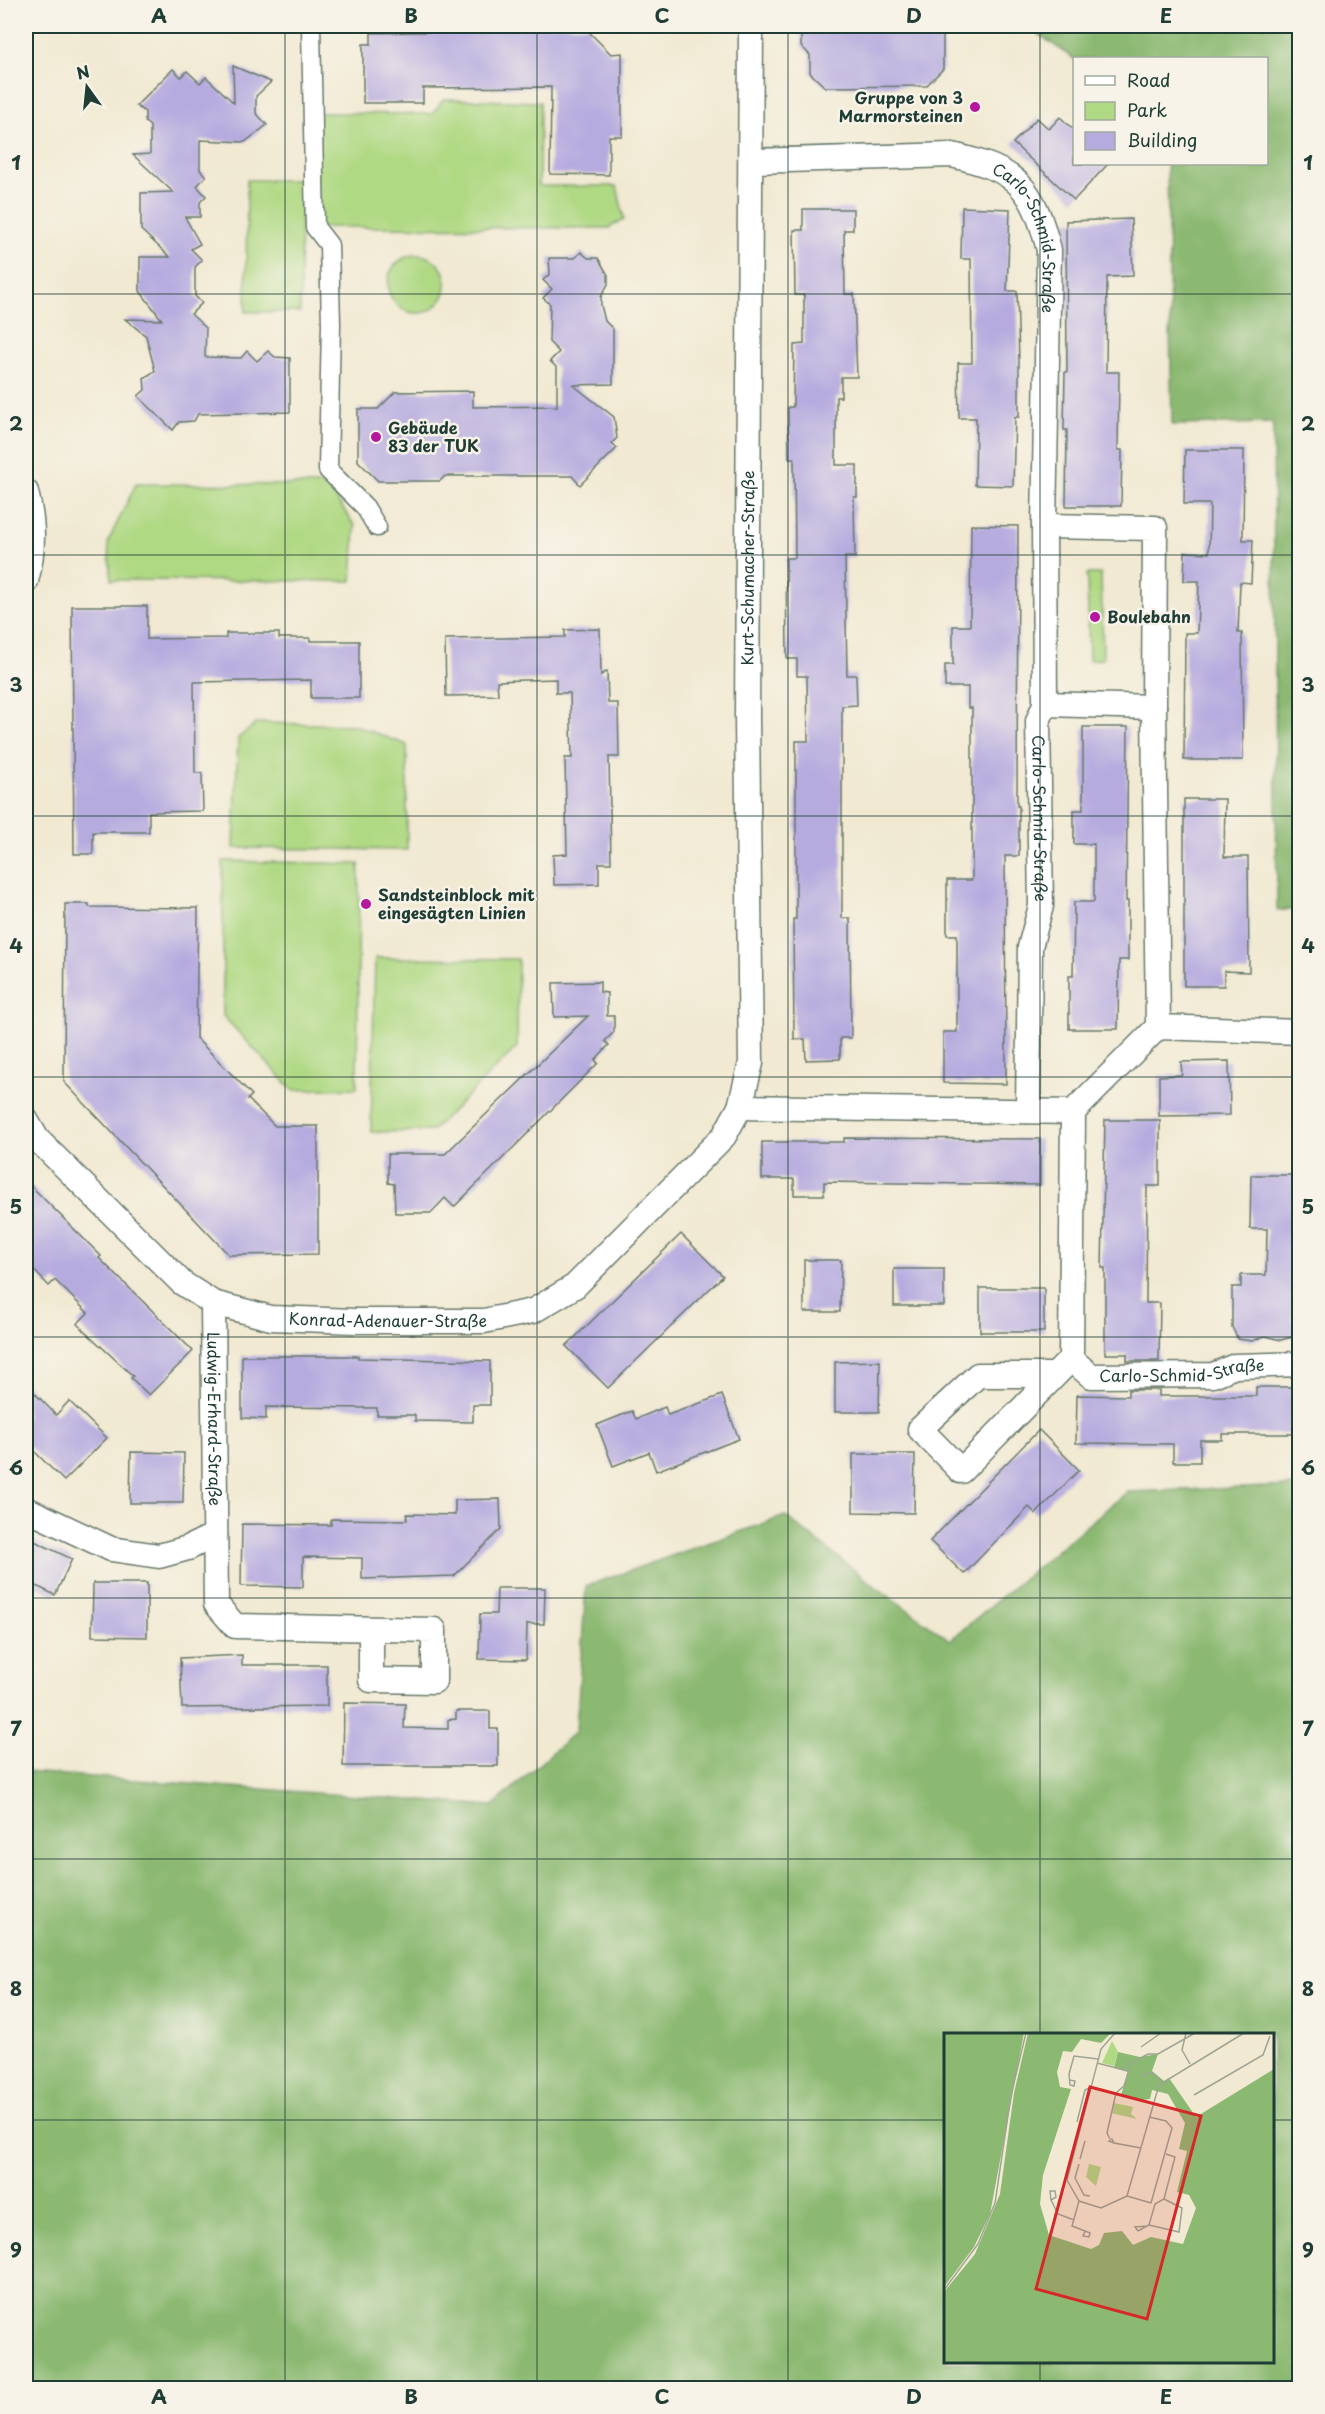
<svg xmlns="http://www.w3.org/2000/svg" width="1325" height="2414" font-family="'Playpen Sans',sans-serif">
<rect width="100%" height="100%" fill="#f7f3e8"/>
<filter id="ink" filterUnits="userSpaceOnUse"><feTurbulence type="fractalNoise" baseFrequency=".0167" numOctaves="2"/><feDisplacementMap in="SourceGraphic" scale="12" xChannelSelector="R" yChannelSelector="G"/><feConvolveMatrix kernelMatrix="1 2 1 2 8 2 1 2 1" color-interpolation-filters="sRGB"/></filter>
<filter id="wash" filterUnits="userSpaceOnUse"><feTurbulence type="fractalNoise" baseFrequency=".008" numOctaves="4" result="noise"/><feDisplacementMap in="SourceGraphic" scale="24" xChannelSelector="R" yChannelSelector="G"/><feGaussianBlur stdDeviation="1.35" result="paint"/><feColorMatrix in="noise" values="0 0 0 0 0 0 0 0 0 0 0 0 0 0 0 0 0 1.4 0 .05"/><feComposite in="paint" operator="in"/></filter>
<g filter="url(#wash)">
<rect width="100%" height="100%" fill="#f1e9d2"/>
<g fill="#b0d984" stroke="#688b5c" stroke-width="1.5">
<polygon points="444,99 540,102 539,186 617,186 624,219 609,228 315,227 313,113 432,114"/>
<polygon points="247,180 301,180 300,312 246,312"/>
<circle cx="417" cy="284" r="29"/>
<polygon points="136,484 327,485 355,526 352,581 111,580 108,542"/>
<polygon points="1087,574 1101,574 1103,659 1089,660"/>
<polygon points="257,723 354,725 407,745 407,850 234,848 238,738"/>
<polygon points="223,861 359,864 357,1088 293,1090 223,1016"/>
<polygon points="375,958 518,959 517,1047 432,1131 371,1132"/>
</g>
<g fill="#8cb972" stroke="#567b53" stroke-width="1.5" fill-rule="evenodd">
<polygon points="1027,26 1299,26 1299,910 1277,910 1273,423 1172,425 1167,164 1266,164 1266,58 1074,59"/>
<path d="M1299 1486V2388H26V1772L493 1806 576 1731 586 1586 785 1516 875 1586 950 1640 1127 1492ZM946 2034H1272V2362H946Z"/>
</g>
<g id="blocks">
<g fill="#b6abdf">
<polygon points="479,26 590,26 590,33 611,54 622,53 622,136 609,136 609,175 550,174 551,87 423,88 423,103 363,103 363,44 371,44 371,33 479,31"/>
<polygon points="801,26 943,26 943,69 926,86 825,87 810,73 810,55 801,46"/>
<polygon points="233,66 271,82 256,96 256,113 267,125 245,142 200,140 200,170 206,176 197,186 206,196 200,202 200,217 185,217 200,244 191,249 202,260 195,267 195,296 202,303 191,314 206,328 205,357 241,358 247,351 257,361 268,351 275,357 290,358 290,412 198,414 194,421 179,422 173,430 138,396 145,390 144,378 155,371 146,336 125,319 162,320 140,291 140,257 170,257 141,230 141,193 173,192 133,155 150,154 150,126 145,122 145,112 136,106 173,69 181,77 187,71 200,83 206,77 234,103"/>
<polygon points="1060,117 1074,130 1074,164 1108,164 1074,200 1013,143 1037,118 1049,129"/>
<polygon points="962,207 1010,209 1007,291 1017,291 1019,363 1019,417 1015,417 1013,486 975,485 976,418 959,418 958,363 972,363 971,259 961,259"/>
<polygon points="803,209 853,209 853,230 844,230 845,294 854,294 857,377 841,377 841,397 836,397 836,465 857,465 857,497 854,497 855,557 845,557 847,675 856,675 857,705 842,706 842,918 850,918 851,1038 840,1038 840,1059 806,1060 805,1039 794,1039 793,919 796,919 796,741 808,741 807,676 797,676 797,659 787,659 786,558 795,558 794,458 789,458 788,407 793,407 794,345 804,344 804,295 795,295 794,230 803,230"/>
<polygon points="1131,219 1133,276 1107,277 1106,372 1119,372 1118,450 1122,450 1121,506 1066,506 1067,430 1064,430 1065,372 1067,372 1066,221"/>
<polygon points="581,252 588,258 598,258 608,275 608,284 601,297 601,305 605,321 613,329 613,384 573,385 614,417 617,438 612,443 617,448 580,485 572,476 445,476 440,481 378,481 358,461 358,409 378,409 395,392 473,391 473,407 557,406 557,368 550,361 559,352 549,342 550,304 543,298 552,289 543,280 550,274 549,258 575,258"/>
<polygon points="1185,450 1244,450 1243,540 1253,540 1251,583 1240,582 1238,633 1242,633 1243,760 1184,760 1185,633 1197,633 1199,581 1184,581 1185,552 1209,553 1210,504 1184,504"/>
<polygon points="971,525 1018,526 1017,806 1019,806 1019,856 1005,856 1006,1084 943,1083 943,1032 957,1032 957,935 947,935 947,880 972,880 972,708 968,708 968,687 945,687 945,665 953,665 953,626 970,626"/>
<polygon points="72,606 147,606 147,639 226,638 226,633 279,633 279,638 310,638 310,641 359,641 359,698 311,698 311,680 194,682 195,773 202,773 203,811 149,812 149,832 93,832 93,854 74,854"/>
<polygon points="600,629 601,675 607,671 608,703 618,703 619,757 609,757 611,863 599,863 599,884 554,885 553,855 567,854 565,758 572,758 570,693 556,693 556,679 497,681 498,695 446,696 445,639 565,637 565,630"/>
<polygon points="1083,727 1128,727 1126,901 1128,901 1128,960 1119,960 1118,1029 1069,1029 1069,976 1073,976 1074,902 1094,902 1094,844 1074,844 1074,810 1083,810"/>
<polygon points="1184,799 1225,799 1224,857 1248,857 1249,972 1224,971 1224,986 1184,986"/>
<polygon points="65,904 89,904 89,907 198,908 196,1038 252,1095 248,1099 275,1126 318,1126 318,1254 229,1255 64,1082"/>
<polygon points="600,982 600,992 607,993 607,1016 614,1016 614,1032 605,1041 609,1045 595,1060 598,1063 454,1207 445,1198 431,1213 395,1213 394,1184 388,1183 388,1154 445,1154 588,1016 554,1017 553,983"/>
<polygon points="1229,1061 1230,1115 1159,1116 1159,1076 1182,1075 1181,1062"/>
<polygon points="1105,1120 1160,1120 1160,1186 1147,1186 1146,1303 1160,1303 1159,1361 1127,1361 1127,1354 1105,1354 1105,1268 1102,1268"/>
<polygon points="844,1138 1040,1139 1040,1185 824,1182 824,1195 794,1195 794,1179 762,1179 762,1142 844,1142"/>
<polygon points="1251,1175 1298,1175 1298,1229 1295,1229 1295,1275 1299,1295 1292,1316 1298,1326 1292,1337 1281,1340 1265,1336 1252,1341 1238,1339 1232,1327 1232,1287 1241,1287 1241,1275 1266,1275 1267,1229 1250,1229"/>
<polygon points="26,1181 101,1256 99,1258 193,1351 149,1395 131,1378 133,1376 77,1324 88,1313 55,1280 49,1286 26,1262"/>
<polygon points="681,1234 723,1276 608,1388 566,1346"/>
<polygon points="804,1260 841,1260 840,1312 804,1312"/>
<rect x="894" y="1269" width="50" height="37"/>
<rect x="980" y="1288" width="64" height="44"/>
<polygon points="242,1356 358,1356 358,1358 490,1361 490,1405 473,1405 473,1422 415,1421 415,1415 377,1415 377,1408 266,1407 266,1419 242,1418"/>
<polygon points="880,1361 879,1412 835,1412 835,1362"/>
<polygon points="26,1384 56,1415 69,1401 107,1438 64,1481 26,1443"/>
<polygon points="1256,1387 1299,1387 1299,1434 1222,1434 1222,1440 1200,1440 1200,1462 1173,1462 1173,1444 1076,1443 1077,1395 1128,1396 1128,1390 1159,1390 1159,1396 1256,1396"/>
<polygon points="722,1395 739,1439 656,1471 649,1452 613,1466 597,1425 632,1411 636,1419 665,1407 668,1415"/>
<polygon points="1039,1430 1079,1470 1036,1514 1029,1507 964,1574 930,1541"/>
<polygon points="131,1452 184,1453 183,1503 130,1503"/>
<polygon points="853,1454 915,1454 914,1513 853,1512"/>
<polygon points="500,1499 501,1529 454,1576 362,1579 362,1558 303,1557 303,1587 241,1586 242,1524 331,1525 331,1519 407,1520 407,1514 455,1515 455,1500"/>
<polygon points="26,1537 72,1559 55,1595 26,1581"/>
<polygon points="93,1583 147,1583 147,1637 92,1636"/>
<polygon points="497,1588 545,1588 544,1624 527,1624 526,1660 479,1659 480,1614 496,1614"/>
<polygon points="242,1655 242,1665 327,1665 327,1706 182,1708 180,1658"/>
<polygon points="344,1703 405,1704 404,1728 448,1729 448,1720 456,1719 456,1711 490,1711 490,1729 498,1729 498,1766 343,1766"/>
</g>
</g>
</g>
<g filter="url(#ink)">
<use href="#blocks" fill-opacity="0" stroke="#68796b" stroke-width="1.5"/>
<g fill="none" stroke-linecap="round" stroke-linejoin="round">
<g stroke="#68796b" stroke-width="21">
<polyline id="pedestrian" points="311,26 315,227 329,245 331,324 328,470 365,507 377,527"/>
</g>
<g stroke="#68796b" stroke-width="27">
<g id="minor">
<path id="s1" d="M751 161 952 155C1017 170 1033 186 1049 250L1044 526 1045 704 1038 721 1041 906 1030 947 1028 1111"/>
<path d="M26 492C34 523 34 550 26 581"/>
<polyline points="1044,526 1155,528 1154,707 1158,1027 1073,1112 1071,1359 961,1471 920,1429 978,1375 1055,1375"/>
<polyline points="1045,704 1154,707"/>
<polyline points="1158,1027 1300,1032"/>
<polyline points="740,1107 1073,1112"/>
<path id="s2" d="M26 1120 37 1139 182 1283 213 1303 271 1318 356 1321H484L533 1311 575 1286 724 1136 740 1107 751 1063 747 716 751 26"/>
<path id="s3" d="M213 1303 216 1604 235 1626 434 1630V1681L371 1680V1629"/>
<path id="s4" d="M1071 1359 1091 1376 1213 1375 1235 1366 1300 1364"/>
<polyline points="26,1509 111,1549 159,1556 188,1548 215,1535"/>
</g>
</g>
<use href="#pedestrian" stroke="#fff" stroke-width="18"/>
<use href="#minor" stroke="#fff" stroke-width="24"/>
</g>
</g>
<path fill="none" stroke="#1f3d34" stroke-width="1.5" stroke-opacity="0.55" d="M285 26V2388M537 26V2388M788 26V2388M1040 26V2034M26 294H1300M26 555H1300M26 816H1300M26 1077H1300M26 1337H1300M26 1598H1300M26 1859H1300M26 2120H946M1272 2120H1300M1040 2362V2388"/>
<g fill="#b5179e" stroke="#f7f3e8" stroke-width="2">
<circle cx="975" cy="107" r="6"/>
<circle cx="376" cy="437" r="6"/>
<circle cx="1095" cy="617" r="6"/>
<circle cx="366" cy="904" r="6"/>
</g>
<g text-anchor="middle" stroke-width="5" stroke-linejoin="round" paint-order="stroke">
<g font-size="16" font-weight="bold" fill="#1f3d34" stroke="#f7f3e8" text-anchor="start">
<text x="963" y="104" text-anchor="end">Gruppe von 3<tspan x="963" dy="18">Marmorsteinen</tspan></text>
<text x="388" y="434">Gebäude<tspan x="388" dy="18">83 der TUK</tspan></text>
<text x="1107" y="623">Boulebahn</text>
<text x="378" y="901">Sandsteinblock mit<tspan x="378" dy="18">eingesägten Linien</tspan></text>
</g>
<g font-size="16" fill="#1f3d34" stroke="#f7f3e8">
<text dy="6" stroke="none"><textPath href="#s1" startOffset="328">Carlo-Schmid-Straße</textPath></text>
<text dy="6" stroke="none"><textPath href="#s2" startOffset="1420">Kurt-Schumacher-Straße</textPath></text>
<text dy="6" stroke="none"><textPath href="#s1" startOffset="918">Carlo-Schmid-Straße</textPath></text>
<text dy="6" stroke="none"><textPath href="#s2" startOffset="440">Konrad-Adenauer-Straße</textPath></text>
<text dy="6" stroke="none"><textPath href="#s4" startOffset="118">Carlo-Schmid-Straße</textPath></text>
<text dy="6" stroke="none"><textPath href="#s3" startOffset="116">Ludwig-Erhard-Straße</textPath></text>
</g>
</g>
<g transform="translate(944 2033)">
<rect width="330" height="330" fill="#f1e9d2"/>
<path d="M168 8 174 19 170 33 158 30ZM170 70 189 74 187 81 193 86 167 80ZM145 131 157 134 152 153 142 144Z" fill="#b0d984"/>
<path d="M0 0H80L46 181 30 214 0 254ZM84 0H167L157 10 137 6 128 19 119 18 113 39 116 54 127 56 99 142 96 171 105 202 147 216 155 212 160 200 178 198 189 212 207 204 239 211 252 175 245 162 233 159 243 118 235 116 241 90 224 61 208 57 206 66 197 67 177 62 184 39 170 35 174 19 196 24 214 21 208 38 220 48 225 45 252 84 330 36V330H0V259L31 221 56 161 70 60Z" fill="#8cb972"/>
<path fill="none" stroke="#9da493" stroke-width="1.5" d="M171 0 157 16 123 147 135 168 157 175 183 163M242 0 238 17 246 31M197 14 217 0M153 30 184 38M196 44 207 39 218 48M126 47 131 48 130 53 126 52 125 41 130 23 154 26M250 62 319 22 326 3M205 84 222 88 228 95 207 170M133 89 141 57 147 54M166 106 163 100 172 60 180 53 187 30 204 21H214L251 0M170 110 165 108 168 106 170 110 197 115M136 126 141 108M135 131 131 145 140 162 146 163M183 163 215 52 300 0M183 163 207 170M107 167 106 158H111L112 164 107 167 114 181 130 187M135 168 128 193 146 200 145 204 139 203 141 198M205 192 235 199 238 175 220 166M194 198 205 192 211 171 220 166 231 124 222 121M194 198 191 194 204 193M0 257 34 211 51 170 67 62 82 0"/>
<path fill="#d62828" fill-opacity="0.15" stroke="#d62828" stroke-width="3" d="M146 54 257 83 203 286 92 256Z"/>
<rect width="330" height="330" fill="none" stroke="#1f3d34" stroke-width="3"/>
</g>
<rect width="1325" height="2414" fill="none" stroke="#f7f3e8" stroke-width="66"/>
<rect x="1073" y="57" width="195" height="108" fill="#f7f3e8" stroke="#a1aaa0" stroke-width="1.5"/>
<rect x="1085" y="76" width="30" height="9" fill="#ffffff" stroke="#a1aaa0" stroke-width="1.5"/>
<text x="1127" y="87" font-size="18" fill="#1f3d34">Road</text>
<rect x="1085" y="102" width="30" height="18" fill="#b0d984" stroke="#a1aaa0" stroke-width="1.5"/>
<text x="1127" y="117" font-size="18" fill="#1f3d34">Park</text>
<rect x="1085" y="132" width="30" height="18" fill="#b6abdf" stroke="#a1aaa0" stroke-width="1.5"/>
<text x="1127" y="147" font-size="18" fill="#1f3d34">Building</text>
<g transform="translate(87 87) rotate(345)" stroke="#f7f3e8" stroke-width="4.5" paint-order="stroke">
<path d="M0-4.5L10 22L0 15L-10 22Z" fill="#1f3d34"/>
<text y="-9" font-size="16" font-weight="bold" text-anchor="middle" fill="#1f3d34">N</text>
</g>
<rect x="33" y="33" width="1259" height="2348" fill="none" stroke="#1f3d34" stroke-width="2"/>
<g font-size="20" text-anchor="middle" font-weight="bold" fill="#1f3d34">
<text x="159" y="23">A</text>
<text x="411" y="23">B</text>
<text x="662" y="23">C</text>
<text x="914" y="23">D</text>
<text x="1166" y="23">E</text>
<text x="16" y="170">1</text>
<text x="1308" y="170">1</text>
<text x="16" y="431">2</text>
<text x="1308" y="431">2</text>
<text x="16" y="692">3</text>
<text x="1308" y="692">3</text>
<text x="16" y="953">4</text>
<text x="1308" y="953">4</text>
<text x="16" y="1214">5</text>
<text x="1308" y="1214">5</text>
<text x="16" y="1475">6</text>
<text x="1308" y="1475">6</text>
<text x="16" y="1736">7</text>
<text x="1308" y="1736">7</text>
<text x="16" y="1996">8</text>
<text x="1308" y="1996">8</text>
<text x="16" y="2257">9</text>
<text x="1308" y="2257">9</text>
<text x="159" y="2404">A</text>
<text x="411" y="2404">B</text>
<text x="662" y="2404">C</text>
<text x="914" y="2404">D</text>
<text x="1166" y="2404">E</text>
</g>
</svg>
